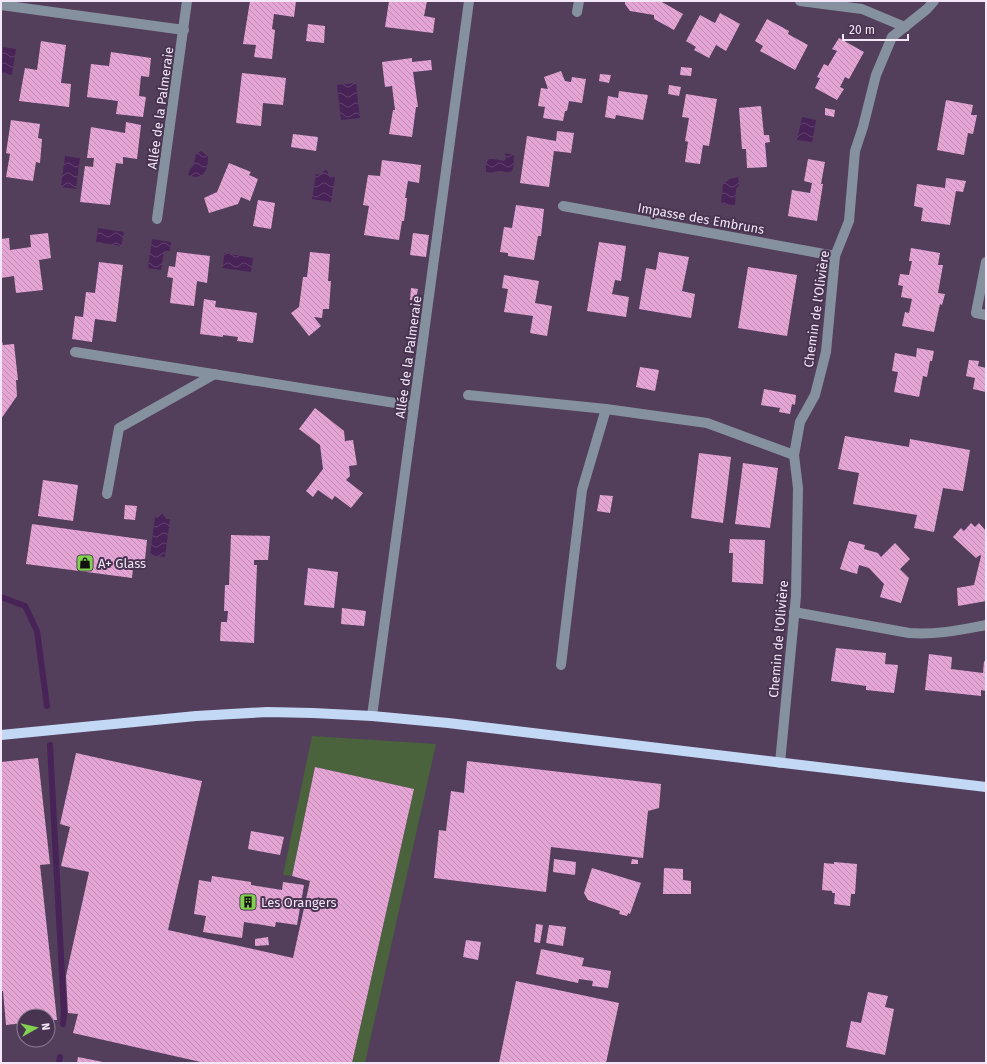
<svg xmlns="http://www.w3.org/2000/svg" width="987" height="1064" font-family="'Fira Sans',sans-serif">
<defs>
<pattern id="water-waves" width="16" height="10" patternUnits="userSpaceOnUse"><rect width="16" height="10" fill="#482357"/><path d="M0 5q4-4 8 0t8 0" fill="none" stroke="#634370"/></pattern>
<pattern id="building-back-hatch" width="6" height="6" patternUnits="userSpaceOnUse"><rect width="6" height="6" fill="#e4a5d5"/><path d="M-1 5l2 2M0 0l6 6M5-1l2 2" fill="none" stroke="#bd8db2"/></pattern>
</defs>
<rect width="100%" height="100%" fill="#533e5c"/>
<polygon fill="#4a633c" points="312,736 436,744 365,1063 352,1063 414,789 315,767 292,876 283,875"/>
<g fill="url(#water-waves)">
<polygon points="3,47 16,49 12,75 1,73"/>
<polygon points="356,83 360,118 341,120 337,85"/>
<polygon points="802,117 816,120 812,142 797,140"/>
<path d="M201 151 208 156C209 169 203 182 188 175L190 169 193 166 196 154Z"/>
<path d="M505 153 514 155C513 159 515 164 513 168 511 176 504 170 499 171 494 172 491 173 486 172V164L489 159H494L504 161 506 159Z"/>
<polygon points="65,156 80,158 76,189 61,187"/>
<polygon points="327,170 329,176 335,177 331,202 312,199 316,174 322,175 323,171"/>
<polygon points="738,177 739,185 736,189 735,205 721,204 723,184 730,179"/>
<polygon points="98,228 124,232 121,246 96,242"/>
<polygon points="152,239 171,242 170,251 164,251 161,270 148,268"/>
<polygon points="224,253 253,258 251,272 223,268"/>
<polygon points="162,513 166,519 170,519 165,557 150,555 155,517 158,518 160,514"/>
</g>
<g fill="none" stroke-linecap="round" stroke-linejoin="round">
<g stroke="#482357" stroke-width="6">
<polyline points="1,597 25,606 37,631 47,706"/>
<polyline points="50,745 64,1013 63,1024"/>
<polyline points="59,1063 60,1057"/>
</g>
</g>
<g fill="url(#building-back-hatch)">
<polygon points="250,1 296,1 294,17 274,14 272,29 275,30 272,59 254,57 256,45 243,44"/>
<polygon points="389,1 427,1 424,16 435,18 433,33 385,27"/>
<polygon points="625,1 662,1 662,2 683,14 674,30 654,19 654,15 630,11 625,4"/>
<polygon points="720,13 740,24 726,51 716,45 709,58 694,50 696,47 686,41 700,15 715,23"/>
<polygon points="767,19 789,31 788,34 808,45 795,70 760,51 763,46 755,41"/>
<polygon points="308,24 325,26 324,43 306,41"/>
<polygon points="839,38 864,52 849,79 845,77 840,87 844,89 837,100 815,88 820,78 817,77 824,64 828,66 837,51 832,49"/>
<polygon points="41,41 66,45 61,83 71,84 69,107 19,101 25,68 37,70"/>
<polygon points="111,52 151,58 149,77 141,76 139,96 146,97 143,117 116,114 118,101 87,97 91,64 109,66"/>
<polygon points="412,58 412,62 431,60 432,70 413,72 418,107 416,107 412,137 389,134 393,110 395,110 392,86 385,87 382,62"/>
<polygon points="681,67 692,68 691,76 680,75"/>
<polygon points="561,71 565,81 571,82 572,77 586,79 582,103 569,101 567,111 565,111 563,121 543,118 545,107 538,106 541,88 548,89 544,77"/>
<polygon points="242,73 286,78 283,105 263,103 261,126 236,123"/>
<polygon points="600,74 611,75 609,83 599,81"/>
<polygon points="669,85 681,87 679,96 668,94"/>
<polygon points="619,91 648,95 643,120 616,115 615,119 605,117 608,96 618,98"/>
<polygon points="686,94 717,99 709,146 703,145 700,164 685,162 688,142 685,141 689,118 682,117"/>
<polygon points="946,100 973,105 971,115 977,115 973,134 968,133 964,155 937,150"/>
<polygon points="761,106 764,135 769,135 770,142 765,143 767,167 747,168 746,149 742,149 739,108"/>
<polygon points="825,108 835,110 834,117 825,115"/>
<polygon points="11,120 40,124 38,138 42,139 40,163 36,162 33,181 6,177 10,154 6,153"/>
<polygon points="126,122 141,125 137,159 123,157 123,164 116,163 110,205 80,202 85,166 93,167 94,158 87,158 91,127 125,133"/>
<polygon points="557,131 574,133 571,153 554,151 549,187 520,183 527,136 556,141"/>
<polygon points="293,134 318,137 316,151 291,147"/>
<polygon points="808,159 825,162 821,184 823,184 817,221 788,216 792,190 810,193 812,183 804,181"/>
<polygon points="382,160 421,165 419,183 408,181 405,198 407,198 404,221 402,221 399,240 364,235 369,206 363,205 368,175 380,176"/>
<polygon points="229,163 251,172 249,175 258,179 250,201 241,197 238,204 209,213 204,198 217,192"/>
<polygon points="946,178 966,181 963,192 956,191 950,225 921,221 923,208 914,206 917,184 945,188"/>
<polygon points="258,200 275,203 271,229 253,226"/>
<polygon points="516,205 544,209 541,236 538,236 534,260 508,256 508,253 500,252 504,227 512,228"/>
<polygon points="48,233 51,258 39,260 43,290 16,293 14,276 1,278 1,239 9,238 10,250 31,247 30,235"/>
<polygon points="413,233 429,235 426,257 410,255"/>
<polygon points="599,242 626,246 621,281 615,280 612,294 629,297 626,317 587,311"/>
<polygon points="911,248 940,253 938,265 943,265 938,293 945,294 942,305 940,304 934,332 902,326 905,312 909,313 912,299 901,297 903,286 898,285 900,274 909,275 912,261 909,261"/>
<polygon points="177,252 210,256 207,283 197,281 194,306 170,303 173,278 167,277 169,266 175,267"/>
<polygon points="310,252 330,254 328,281 331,281 329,309 323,309 322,318 314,317 321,326 309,336 291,313 299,307 303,277 307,277"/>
<polygon points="659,252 689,257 682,291 695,294 691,318 639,309 646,268 656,270"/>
<polygon points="99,262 123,265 116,322 95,319 92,342 72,339 75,316 83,317 86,292 95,293"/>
<polygon points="748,267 797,275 787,336 738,328"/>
<polygon points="504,275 539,281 535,303 552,306 547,336 530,333 533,316 504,312 508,289 502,288"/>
<polygon points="411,288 418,289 416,300 410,300"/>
<polygon points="204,299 216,301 215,307 257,313 253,343 237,341 238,337 223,335 223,337 200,334"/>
<polygon points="1,338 3,345 14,344 18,380 16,380 17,396 1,419"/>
<polygon points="917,348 934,351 932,361 930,361 927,377 923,376 919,397 894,392 898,372 892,371 895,353 916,357"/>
<polygon points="969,360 979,361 978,366 986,368 986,392 973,389 975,378 966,376"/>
<polygon points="640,367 659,370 655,391 636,387"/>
<polygon points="764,389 796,395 795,405 792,404 790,414 779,412 780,408 761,405"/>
<polygon points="315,408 344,431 345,441 353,440 357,465 349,466 350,476 346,480 363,493 351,508 335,496 332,500 318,490 313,497 306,491 323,469 320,445 299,429"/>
<polygon points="845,436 909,447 910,439 970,450 963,491 943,488 934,532 914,528 917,515 853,504 859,473 838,469"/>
<polygon points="699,453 731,457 723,523 691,518"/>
<polygon points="743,463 778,468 770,528 735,524"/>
<polygon points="43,480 78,485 73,521 38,516"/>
<polygon points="600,495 613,496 610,513 597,511"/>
<polygon points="125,505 137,506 135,520 124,519"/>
<polygon points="971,523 975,527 979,523 986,531 986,601 958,606 957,588 974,585 981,556 980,555 976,558 953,537 961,528 964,531"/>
<polygon points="32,524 147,540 144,569 133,568 132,578 26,564"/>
<polygon points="231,535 270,536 268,560 254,560 254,565 257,565 254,643 220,641 221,622 227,622 228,611 224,611 225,585 229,585"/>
<polygon points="730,539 765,540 763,584 732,582 733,553 729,553"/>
<polygon points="849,541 865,545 864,549 878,553 881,557 895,543 910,559 900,569 909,578 901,603 880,597 884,584 869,568 859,565 857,574 840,569"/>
<polygon points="308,568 338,572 334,608 304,605"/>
<polygon points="342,608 366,611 364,626 341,624"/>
<polygon points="836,648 886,653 885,664 898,665 894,693 866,690 866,686 831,681"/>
<polygon points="929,654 952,657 951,669 983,673 984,661 986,662 986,691 981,690 981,696 925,690"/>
<polygon points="76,753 202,781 168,930 293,958 310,881 292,876 315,767 414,789 352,1063 205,1063 73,1033 78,1014 68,1013 66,976 89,872 61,866 70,827 60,824"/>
<polygon points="38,758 50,864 40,865 57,1020 48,1020 48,1016 24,1016 24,1023 6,1025 3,991 1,991 1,762"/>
<polygon points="467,761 661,784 659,808 648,811 643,858 551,847 546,892 434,878 439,830 446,831 451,791 464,793"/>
<polygon points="251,831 284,837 280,855 248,849"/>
<polygon points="554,859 576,862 575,875 553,872"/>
<polygon points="632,859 638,860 638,864 631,864"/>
<polygon points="834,862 857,864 855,894 851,894 850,906 834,904 835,893 832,893 832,891 822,890 824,863 834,864"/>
<polygon points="592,868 641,883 630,914 628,913 627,916 619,914 620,911 588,900 584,893"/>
<polygon points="664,868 683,869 683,880 691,881 691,894 663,894"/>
<polygon points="212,876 251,882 251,885 282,890 283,882 304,885 297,925 276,922 275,927 244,922 242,938 203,932 206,916 194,914 199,880 211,882"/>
<polygon points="536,924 543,925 540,943 534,942"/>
<polygon points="549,925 566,927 563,946 546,943"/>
<polygon points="268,937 269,945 255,946 255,939"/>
<polygon points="466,940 481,942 478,960 463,957"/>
<polygon points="541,949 584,958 582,966 611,971 608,988 592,986 593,981 579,979 578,983 536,974"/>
<polygon points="516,981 619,1003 606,1063 499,1063"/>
<polygon points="868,992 888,996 885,1007 894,1009 885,1055 846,1047 851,1021 861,1023"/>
<polygon points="78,1057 103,1062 103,1063 77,1063"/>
</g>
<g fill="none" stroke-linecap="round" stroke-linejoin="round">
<g stroke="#86919f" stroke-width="10">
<polyline points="800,1 862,9 905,27"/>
<polyline points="1,5 184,30"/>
<polyline points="577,12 579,1"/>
<polyline points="563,206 835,256"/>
<polyline points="157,219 187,1"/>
<polyline points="986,262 976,313 986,315"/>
<polyline points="75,352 414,406"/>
<polyline points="468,395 606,409 707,423 794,455"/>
<polyline points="107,494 119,428 215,374"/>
<path d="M794 612 909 633C937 635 959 630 986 625"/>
<polyline points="561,665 582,490 606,409"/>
<polyline points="372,716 469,1"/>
<polyline points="780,763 796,596 798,488 794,455 800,422 815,395 826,352 835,256 849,221 855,151 863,127 876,75 892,37 927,9 934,1"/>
</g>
<polyline stroke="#c2d8f5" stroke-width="10" points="1,735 196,716 267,712 313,713 372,716 448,723 986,787"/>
</g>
<defs>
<g id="shop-square" transform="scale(0.9)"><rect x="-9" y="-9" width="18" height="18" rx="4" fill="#81d050" stroke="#483451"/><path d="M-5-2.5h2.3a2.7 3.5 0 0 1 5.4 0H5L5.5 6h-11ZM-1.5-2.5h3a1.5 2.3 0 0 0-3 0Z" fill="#111"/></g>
<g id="building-square" transform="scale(0.9)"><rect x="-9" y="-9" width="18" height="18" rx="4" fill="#81d050" stroke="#483451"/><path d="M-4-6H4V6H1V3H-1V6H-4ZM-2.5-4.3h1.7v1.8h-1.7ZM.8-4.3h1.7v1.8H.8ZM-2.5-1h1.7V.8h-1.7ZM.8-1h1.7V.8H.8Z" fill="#111"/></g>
</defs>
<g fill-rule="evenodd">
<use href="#shop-square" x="85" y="563"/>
<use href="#building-square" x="248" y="902"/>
</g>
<g text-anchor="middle" stroke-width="4" stroke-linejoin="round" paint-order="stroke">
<g font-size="13" fill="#f4e7f9" stroke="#483451">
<text transform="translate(160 108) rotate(-82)" y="5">Allée de la Palmeraie</text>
<text transform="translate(701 218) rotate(10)" y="5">Impasse des Embruns</text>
<text transform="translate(816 309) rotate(-82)" y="5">Chemin de l'Olivière</text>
<text transform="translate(408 357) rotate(-82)" y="5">Allée de la Palmeraie</text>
<text transform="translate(778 639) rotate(-85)" y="5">Chemin de l'Olivière</text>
</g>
<g font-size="13" fill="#f4e7f9" stroke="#483451" text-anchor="start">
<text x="98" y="568">A+ Glass</text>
<text x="261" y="907">Les Orangers</text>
</g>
</g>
<rect width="987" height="1064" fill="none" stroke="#f4e7f9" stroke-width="4"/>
<g transform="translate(36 1028) rotate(82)"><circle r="19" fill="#483451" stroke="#8d7c94"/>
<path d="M0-3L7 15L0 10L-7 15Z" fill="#81d050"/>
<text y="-6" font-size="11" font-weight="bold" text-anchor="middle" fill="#f4e7f9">N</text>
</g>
<path d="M843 34v6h65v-6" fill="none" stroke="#f4e7f9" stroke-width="2"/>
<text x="849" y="34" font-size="12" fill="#f4e7f9" stroke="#483451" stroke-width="3" paint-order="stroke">20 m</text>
</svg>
